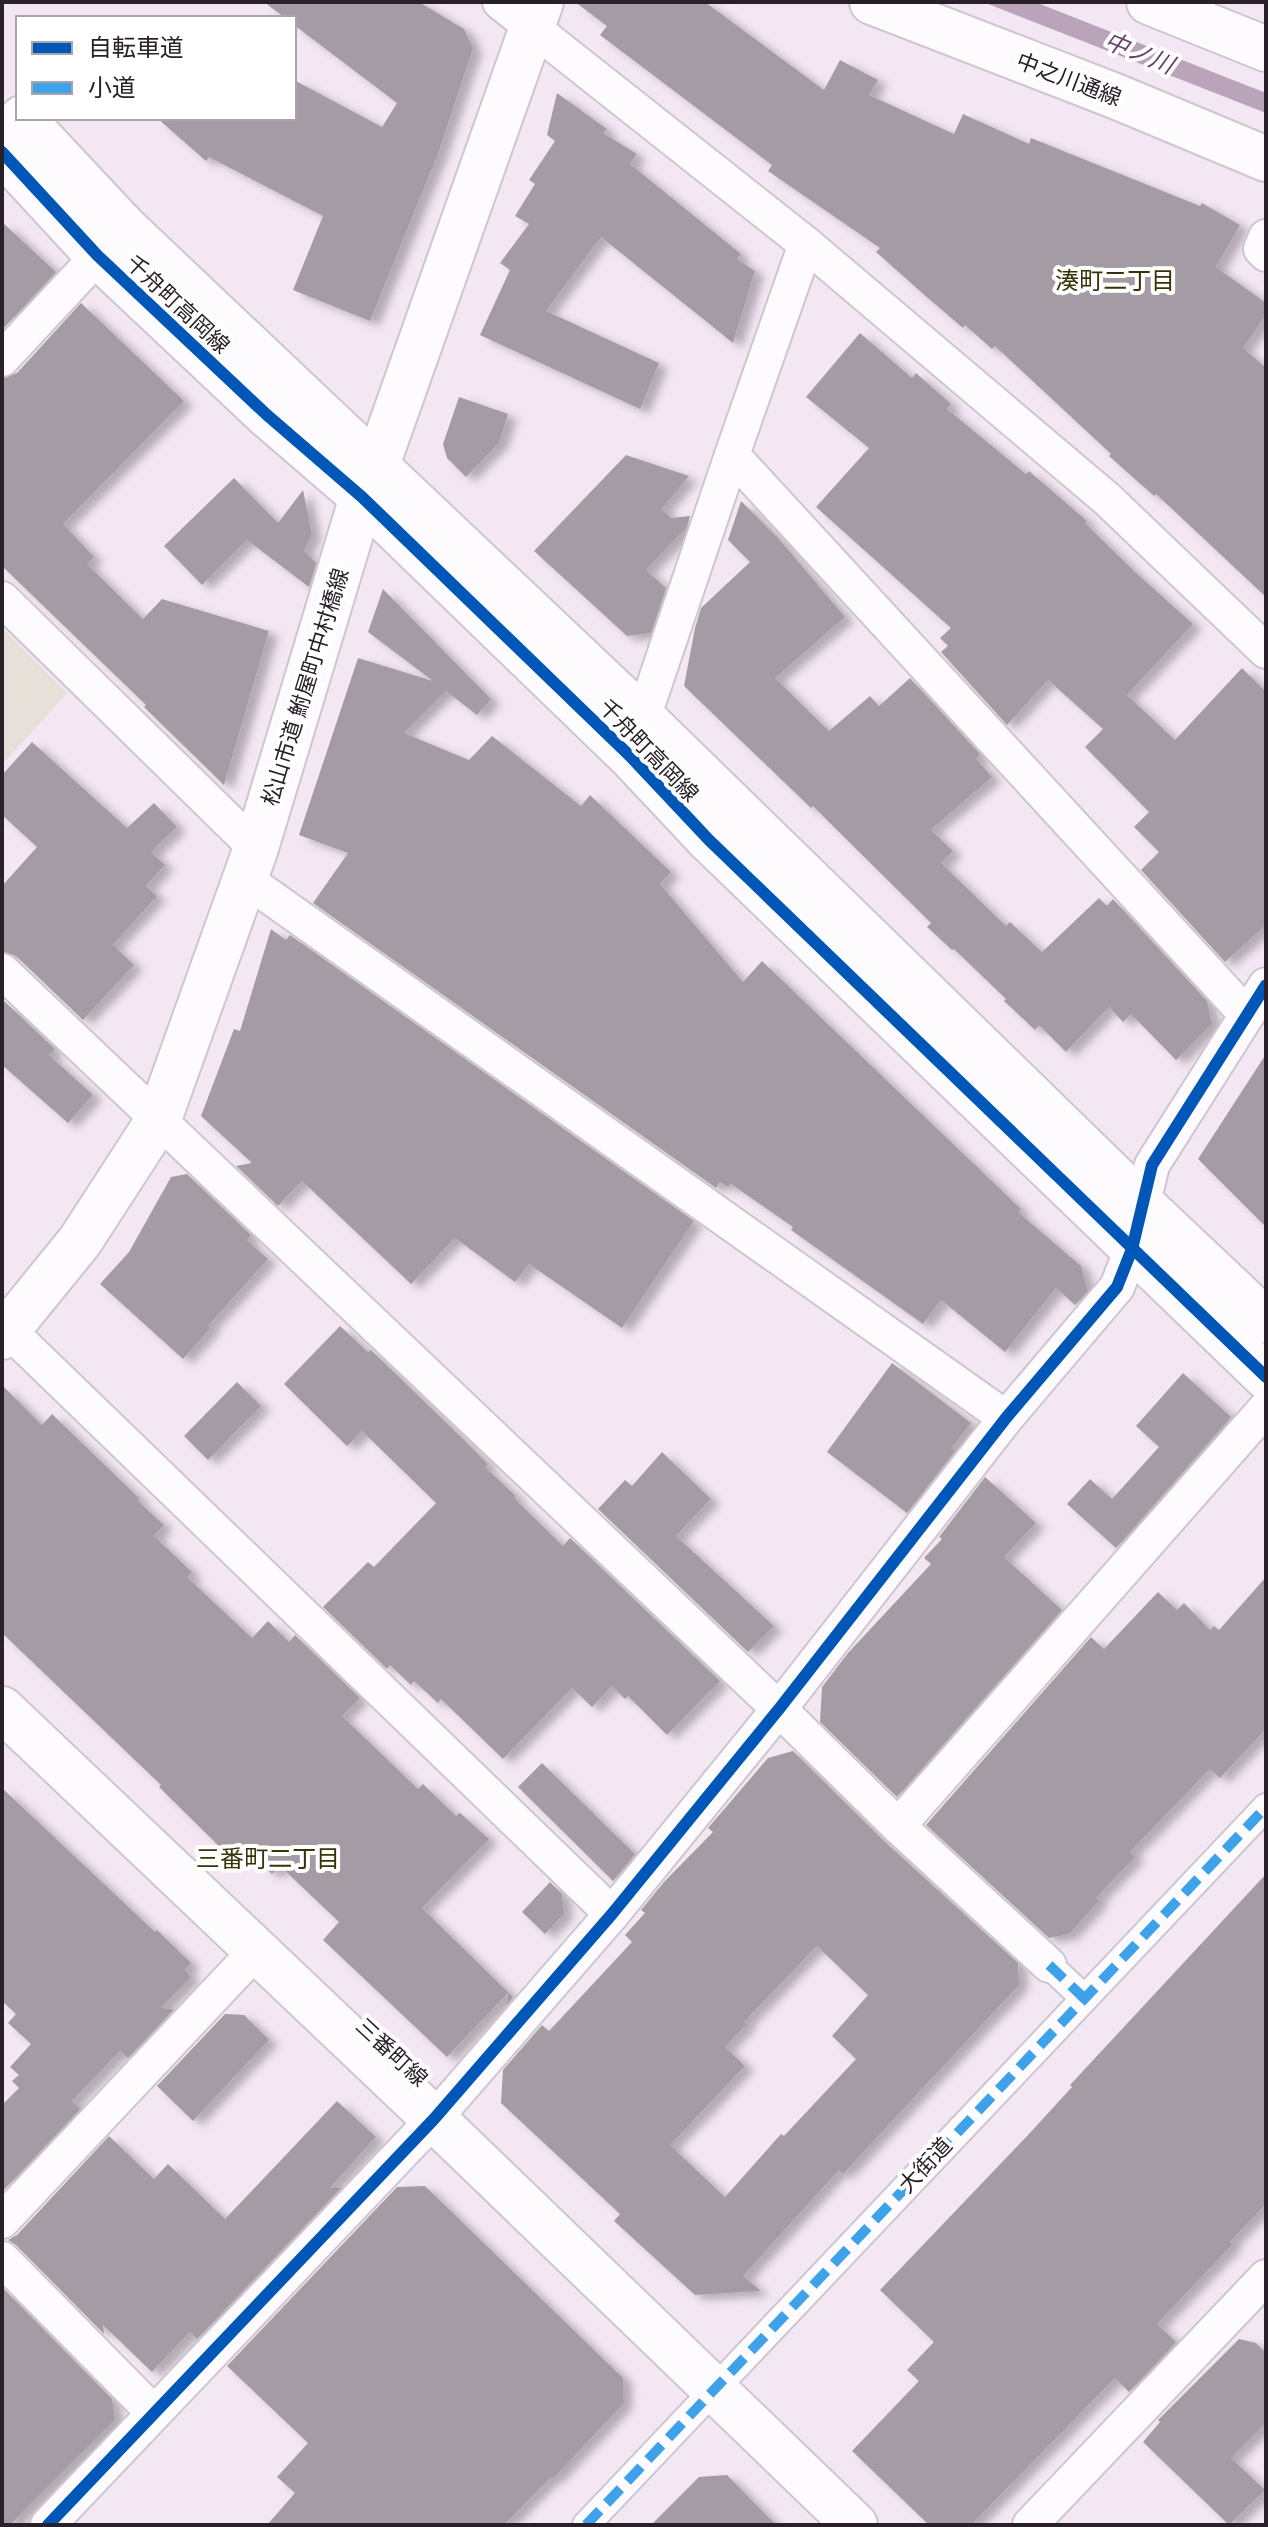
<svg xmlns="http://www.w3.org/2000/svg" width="1268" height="2527" font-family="'Titillium Web','Noto Sans JP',sans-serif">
<defs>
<filter id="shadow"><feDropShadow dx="9" dy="5" stdDeviation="4" flood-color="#0004"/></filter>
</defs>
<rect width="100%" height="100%" fill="#f3e7f3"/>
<polygon fill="#e7e0d8" points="2,628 67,693 2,765"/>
<polygon fill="#baa4ba" points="983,2 1035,2 1266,93 1266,113"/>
<g fill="#a59ba5" fill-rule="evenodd" filter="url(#shadow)">
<polygon points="264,2 419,2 464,29 473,48 438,154 370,321 293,290 323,216 209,157 206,161 157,118 294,118 294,80 382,127 397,103 294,25 294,18 285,18"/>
<polygon points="575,2 705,2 824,90 840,60 878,80 869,95 954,134 963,114 1029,144 1031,138 1200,206 1202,203 1240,225 1216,267 1266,303 1266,315 1243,348 1266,368 1266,597 1156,494 1154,496 1109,456 1111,454 995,346 992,349 965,325 963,328 929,299 876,252 880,248 768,171 772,165 600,35 607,26"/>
<polygon points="557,93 607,129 603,133 637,154 630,164 741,254 737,259 755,271 733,343 601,237 546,311 659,363 640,409 480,335 510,270 500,263 529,224 515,216 535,184 529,180 555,141 547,135"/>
<polygon points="2,222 56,272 2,330"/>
<polygon points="81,303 184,401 63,524 94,557 87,564 143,619 162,599 269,631 224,785 144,707 146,705 2,566 2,378 17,373"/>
<polygon points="860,333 912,378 916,373 951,404 947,409 1026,474 1029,471 1087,521 1085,523 1135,572 1193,624 1127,695 1175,740 1242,668 1266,692 1266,925 1225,962 1141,870 1159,852 1134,827 1149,812 1085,747 1103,729 1048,680 1007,725 941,652 948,646 940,638 951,628 816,507 869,448 806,397"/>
<polygon points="459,397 508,414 499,443 466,477 447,458 443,444"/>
<polygon points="626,455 689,476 662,509 671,518 690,516 687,527 646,570 666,588 651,633 627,636 534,551"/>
<polygon points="234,478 278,523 303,490 312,534 304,551 316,563 309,587 247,540 202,585 164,546"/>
<polygon points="741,501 779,539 845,617 775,678 829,731 870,696 879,706 910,678 980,754 976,759 992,777 931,830 953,851 941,863 1006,926 1010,922 1042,952 1099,898 1107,906 1113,899 1207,1001 1212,1024 1176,1060 1131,1014 1123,1022 1109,1007 1066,1052 1039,1025 1035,1030 1004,1001 1006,999 954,949 952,950 927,927 931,923 840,833 813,806 811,808 684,686 695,628 701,608 750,562 728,540"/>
<polygon points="383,589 491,699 477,715 446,691 404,733 469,760 492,736 581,806 590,795 671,872 660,884 743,982 762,961 1021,1209 1018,1212 1081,1266 1088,1291 1075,1305 1056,1288 1005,1352 941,1300 923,1324 791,1230 793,1227 731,1184 728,1187 720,1182 716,1188 313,903 348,853 299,835 358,658 433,681 368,632"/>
<polygon points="32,742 127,828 154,803 177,827 151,852 165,865 146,886 157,896 113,945 134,965 83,1020 16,956 2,952 2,886 37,847 2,815 2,775"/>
<polygon points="271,929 286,940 290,935 694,1221 622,1328 529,1264 515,1282 455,1238 411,1284 302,1181 278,1206 236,1166 252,1163 201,1116 234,1029 240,1031"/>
<polygon points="2,999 55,1049 49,1055 93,1095 68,1123 2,1065"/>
<polygon points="1266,1054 1266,1227 1198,1159"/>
<polygon points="187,1174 251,1235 247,1240 268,1259 208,1326 211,1328 183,1359 100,1284 129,1252 171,1177"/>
<polygon points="340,1326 368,1352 371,1350 460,1436 488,1464 485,1467 516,1496 514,1498 563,1546 570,1538 720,1681 667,1735 628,1696 625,1699 612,1686 592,1707 572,1688 503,1759 441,1699 438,1703 414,1681 411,1685 390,1665 387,1669 323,1607 368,1562 374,1567 436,1503 362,1431 347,1446 284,1384"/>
<polygon points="892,1363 971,1423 952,1448 955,1451 907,1513 827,1452"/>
<polygon points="1183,1373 1231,1417 1116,1548 1067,1504 1090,1479 1112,1499 1159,1447 1136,1426"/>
<polygon points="237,1382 261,1406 208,1460 184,1436"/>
<polygon points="2,1385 42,1425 52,1414 140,1499 138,1501 164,1525 154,1536 192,1572 187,1577 252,1638 268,1621 289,1642 295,1635 360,1698 342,1716 418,1789 423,1784 456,1816 460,1813 489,1839 422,1908 513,1997 507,2005 508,1993 447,2057 323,1940 339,1922 280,1866 272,1874 238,1842 227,1854 159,1787 161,1785 2,1633"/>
<polygon points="662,1452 711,1499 676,1536 774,1626 748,1652 598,1509 625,1480 632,1486"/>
<polygon points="985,1477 1036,1523 1004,1557 1062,1610 897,1797 820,1722 822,1687 848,1653 931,1564 924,1558 942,1539 939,1537"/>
<polygon points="1266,1577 1266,1729 1220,1778 1210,1769 1130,1852 1135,1857 1096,1898 1099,1901 1069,1934 1049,1938 926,1825 1091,1637 1104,1649 1158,1592 1177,1610 1184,1603 1210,1630 1214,1626 1219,1630"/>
<path d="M793 1751 884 1841 1018 1963 1019 1985 843 2174 839 2170 743 2276 761 2291 695 2295 614 2221 620 2214 501 2103 503 2070 542 2025 549 2031 632 1942 625 1935 645 1913 641 1910 664 1882 713 1832 708 1828 768 1758ZM817 1946 868 1995 832 2036 856 2059 784 2136 781 2134 725 2197 670 2145 745 2066 725 2047 747 2024 744 2022Z"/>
<polygon points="542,1763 635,1854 613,1881 518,1787"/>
<polygon points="2,1788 155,1932 157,1930 191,1963 185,1970 191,1977 161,2008 174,2009 128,2058 120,2051 72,2101 80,2109 2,2192 2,2105 19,2088 12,2081 19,2075 10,2067 31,2044 8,2023 16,2014 2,2001"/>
<polygon points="1266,1874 1266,2204 1230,2242 1233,2244 1157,2324 1176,2342 1129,2392 1115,2378 971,2525 929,2525 852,2451 919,2381 907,2370 934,2342 880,2290 1028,2135 1072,2087 1070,2085"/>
<polygon points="550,1882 562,1894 564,1914 545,1934 522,1912"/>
<polygon points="225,2014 244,2015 269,2040 193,2121 157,2086"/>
<polygon points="337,2101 376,2137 330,2188 341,2188 197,2339 190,2332 152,2372 103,2325 104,2334 16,2245 8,2240 17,2235 109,2136 154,2179 168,2164 225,2219"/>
<polygon points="425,2186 623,2378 623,2404 553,2479 551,2477 504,2525 267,2525 295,2493 277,2477 308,2443 227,2366 397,2187"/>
<polygon points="2,2287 112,2399 115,2420 10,2525 2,2525"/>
<polygon points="1239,2339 1256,2343 1266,2353 1266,2423 1231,2458 1265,2490 1229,2525 1143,2442 1160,2422 1158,2420"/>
<polygon points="727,2475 776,2525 651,2525 699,2477"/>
</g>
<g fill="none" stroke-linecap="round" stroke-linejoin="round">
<g stroke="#cfc5cf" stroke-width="30">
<g id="pedestrian">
<polyline points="1049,1965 1084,1998"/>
<polyline points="586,2525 1266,1807"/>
</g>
</g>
<g stroke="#cfc5cf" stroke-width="38">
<g id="minor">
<polyline points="500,2 806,244 1107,499 1266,651"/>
<polyline points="1266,237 1261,249 1266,254"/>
<polyline points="2,359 98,256"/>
<polyline points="732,455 1247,1015"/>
<polyline points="2,599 256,848"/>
<polyline points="643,718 732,455 806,244"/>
<polyline points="245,879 1006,1418"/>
<polyline points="2,971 779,1709 898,1826 1049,1965"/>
<polyline points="2,1324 612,1914"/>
<polyline points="898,1826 1266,1408"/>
<polyline points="2,2221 256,1951"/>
<polyline points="2,2259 153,2412"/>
<polyline points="48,2525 434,2119 612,1914 779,1709 1006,1418 1117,1287 1132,1249 1152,1165 1266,985"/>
<polyline points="1030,2525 1266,2277"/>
</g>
</g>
<g stroke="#cfc5cf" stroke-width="48">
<g id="tertiary">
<polyline points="872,2 1115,96 1266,159"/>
<polyline points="1149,2 1266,49"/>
<polyline points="22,118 125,228 643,718 1143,1205 1266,1321"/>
<polyline points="2,152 98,256 267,415 362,497 631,757 709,840 1266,1377"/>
<polyline points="2,1337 80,1241 159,1119 256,848 362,497 376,468 541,2"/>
<polyline points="2,1709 434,2119 855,2525"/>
</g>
</g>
<use href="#pedestrian" stroke="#fdfbfd" stroke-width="26"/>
<use href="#minor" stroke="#fdfbfd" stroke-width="34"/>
<use href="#tertiary" stroke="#fdfbfd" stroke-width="44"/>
<g stroke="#3ea2eb" stroke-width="10" stroke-dasharray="20 10" stroke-linecap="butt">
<polyline points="1049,1965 1084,1998"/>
<polyline points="586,2525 1266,1807"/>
</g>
<g stroke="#fff" stroke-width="17">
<g id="cycleway">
<polyline points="2,152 98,256 267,415 362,497 631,757 709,840 1266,1377"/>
<polyline points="48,2525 434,2119 612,1914 779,1709 1006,1418 1117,1287 1132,1249 1152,1165 1266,985"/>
</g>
</g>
<use href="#cycleway" stroke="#0057b8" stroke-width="12"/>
</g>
<g text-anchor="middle" stroke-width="8" stroke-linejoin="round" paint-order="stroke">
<g font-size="22" fill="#292029" stroke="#fff">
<text transform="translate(1069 79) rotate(21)" y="8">中之川通線</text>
<text transform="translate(178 304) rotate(43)" y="8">千舟町高岡線</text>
<text transform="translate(305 687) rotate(-73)" y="8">松山市道 鮒屋町中村橋線</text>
<text transform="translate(649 750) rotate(46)" y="8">千舟町高岡線</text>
<text transform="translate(392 2052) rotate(43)" y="8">三番町線</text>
<text transform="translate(925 2165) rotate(-47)" y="8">大街道</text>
</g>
<g font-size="24" font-style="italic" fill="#684167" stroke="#fff">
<text transform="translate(1139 53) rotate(22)" y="8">中ノ川</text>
</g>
<g font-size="24" fill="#383307" stroke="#fff">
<text x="1115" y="289">湊町二丁目</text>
<text x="268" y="1867">三番町二丁目</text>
</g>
</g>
<rect width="1268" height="2527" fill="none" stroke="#292029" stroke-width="8"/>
<rect x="16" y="16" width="280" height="104" fill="#ffffff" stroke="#a9a6a9" stroke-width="2"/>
<rect x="32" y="42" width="40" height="12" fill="#0057b8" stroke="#a9a6a9" stroke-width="2"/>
<text x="88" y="56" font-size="24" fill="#292029">自転車道</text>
<rect x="32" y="82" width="40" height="12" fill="#3ea2eb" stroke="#a9a6a9" stroke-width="2"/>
<text x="88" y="96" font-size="24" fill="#292029">小道</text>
</svg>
